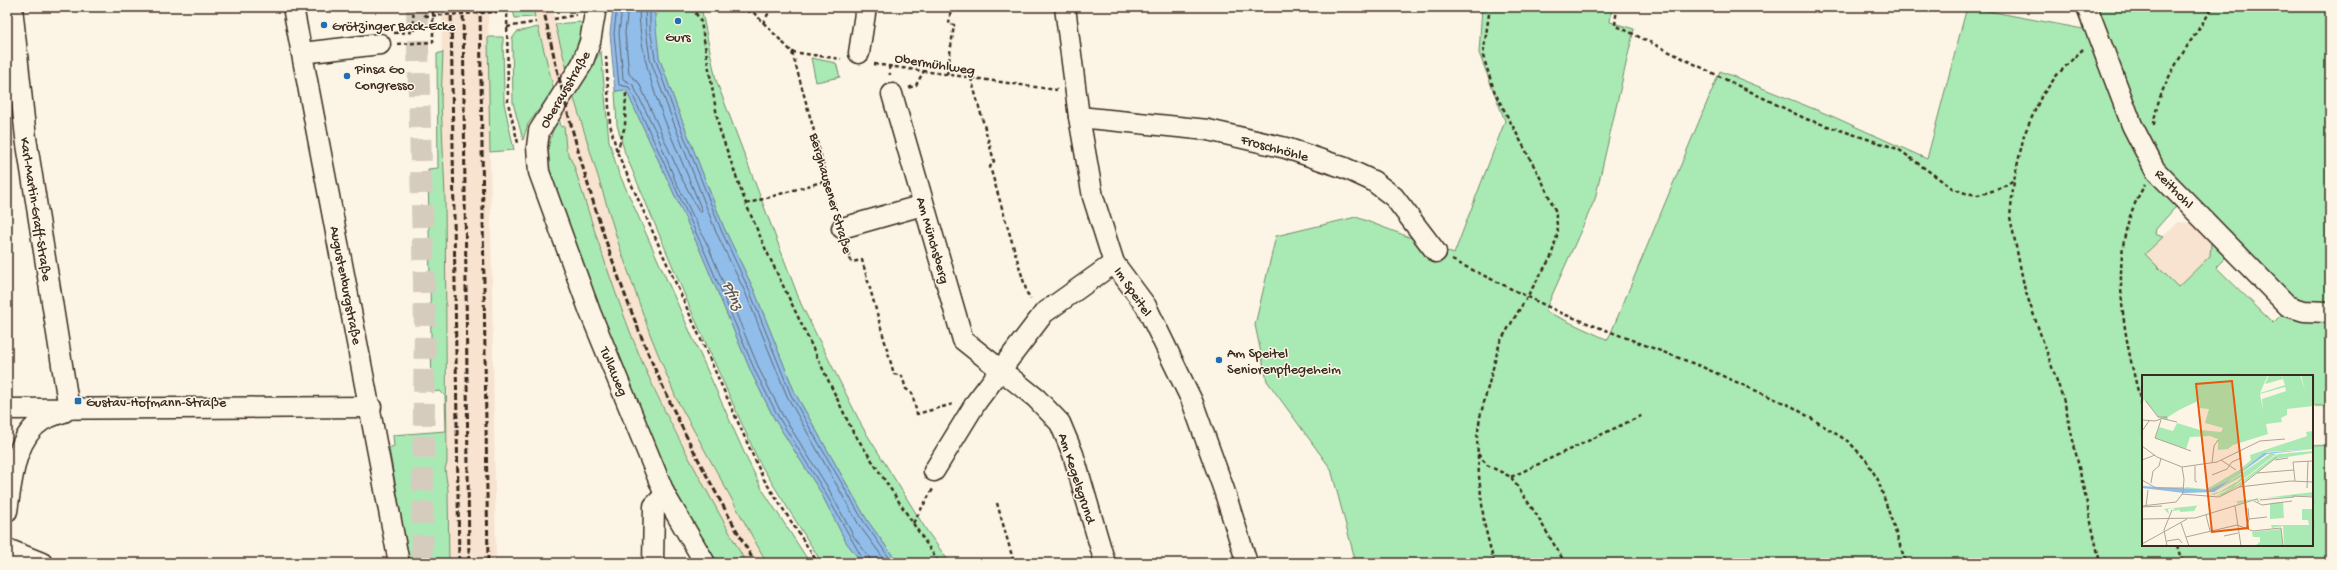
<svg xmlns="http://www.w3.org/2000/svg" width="2337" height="570" font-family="'Gochi Hand',sans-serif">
<rect width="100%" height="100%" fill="#fcf5e5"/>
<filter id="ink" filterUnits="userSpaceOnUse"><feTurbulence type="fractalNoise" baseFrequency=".025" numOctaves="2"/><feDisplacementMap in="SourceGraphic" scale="8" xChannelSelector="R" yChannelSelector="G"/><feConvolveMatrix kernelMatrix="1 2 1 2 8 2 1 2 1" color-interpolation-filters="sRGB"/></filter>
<g filter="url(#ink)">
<g fill="#f7e3d0">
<polygon points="442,7 488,7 496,563 449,563 448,490 445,469 447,463 448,382 441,101"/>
<polygon points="533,7 552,7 578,114 619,245 650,334 676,398 767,563 746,563 697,474 643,364 613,285 574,166 566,149 564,126"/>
<polygon points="2178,222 2192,223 2211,243 2210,256 2178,287 2145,254"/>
</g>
<g fill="#a9eab4" stroke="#728a69" fill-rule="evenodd">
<polygon points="512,7 533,7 535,17 515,18"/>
<polygon points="552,7 580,7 553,11"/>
<polygon points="662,7 701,7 716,80 801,304 863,428 927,531 950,563 898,563 867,520 795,393 754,290 724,228 676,105 659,57 654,17"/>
<path d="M1482 7H1612L1610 22 1634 29 1595 199 1545 311 1608 340 1720 71 1834 117 1927 159 1967 7 2083 29 2077 7H2330V406H2312V376H2143V545H2312V446L2330 445V563H1356L1331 469 1267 381 1255 325 1276 236 1356 217 1454 254 1505 121 1479 53ZM2190 191 2296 299 2309 304 2284 312 2273 323 2216 267 2229 254 2211 243 2210 256 2178 287 2145 254 2163 237 2155 234 2156 229Z"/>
<polygon points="580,22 583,25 576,51 567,70 555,24"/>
<polygon points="538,27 554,90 528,124 523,140 513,103 512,39 517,32"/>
<polygon points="488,37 503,37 504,103 514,150 490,152"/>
<polygon points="601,51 609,141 618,171 747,459 762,489 810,563 767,563 676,398 650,334 619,245 573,95"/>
<polygon points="443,52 441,101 445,196 447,463 445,469 448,490 449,563 409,563 389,448 394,446 393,435 446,431 445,396 440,391 432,392 428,169 438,168 437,54"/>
<polygon points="811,58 836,63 840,77 816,82"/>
<polygon points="626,90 700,250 752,374 775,420 820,491 846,542 862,563 822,563 759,462 691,310 625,153 617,125 615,91"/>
<path d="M559 117 561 127 564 126 566 149 574 166C595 233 616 299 643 364 673 433 711 497 746 563H716L687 515 664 468 564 226 549 168 548 148 555 122Z"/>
</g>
<polygon fill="#91bdea" stroke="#6f8298" points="613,7 654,7 659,57 676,105 724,228 754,290 795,393 867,520 898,563 862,563 846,542 820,491 775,420 752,374 700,250 626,90 615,91 610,33"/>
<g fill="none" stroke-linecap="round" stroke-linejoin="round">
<g stroke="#5d6570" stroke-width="1">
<polyline points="617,7 614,33 619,85 629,87 703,248 756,373 779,418 823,489 865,563"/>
<polyline points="622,7 619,33 623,79 633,85 656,132 675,180 708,246 760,371 783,416 827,486 854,537 869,557 870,563"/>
<path d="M628 7 625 33 629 74 639 83 681 177 700 213 702 211C677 145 639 78 639 7"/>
<polyline points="645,7 646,30 650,59 668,108 716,232 746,294 787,396 859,525 887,563"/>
<polyline points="650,7 650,29 655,58 672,106 721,230 750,292 791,395 864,522 893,563"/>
</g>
<polyline stroke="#d5ccbd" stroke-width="22" stroke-dasharray="22 11" stroke-linecap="butt" points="417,7 425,325 422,563"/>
<g stroke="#3b2a1e" stroke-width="23">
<g id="minor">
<polyline points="12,7 26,138 69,409"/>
<polyline points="293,7 399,563"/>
<polyline points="596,7 590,42 582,64 539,131 537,147 539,172 590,312 665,495 705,563"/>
<polyline points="1065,7 1079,117 1093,197 1114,263 1146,306 1192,401 1224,490 1247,563"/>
<polyline points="2087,7 2132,125 2155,170 2288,306 2304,311 2327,312"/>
<polyline points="302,53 380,44"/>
<polyline points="859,53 866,7"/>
<polyline points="892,94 963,340 1036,398 1060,423 1073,454 1105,563"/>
<polyline points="1079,117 1208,130 1286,148 1345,168 1373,181 1394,197 1436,252"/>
<polyline points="842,228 923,205"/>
<polyline points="7,409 371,407"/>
<polyline points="934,471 977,401 1044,313 1114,263"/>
<path d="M7 511C12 481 14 438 43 420 50 417 57 414 64 412"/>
<polyline points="7,549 42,563"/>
<polyline points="653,563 654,506 665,495"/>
</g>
</g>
<g stroke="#3b2a1e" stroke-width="2.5" stroke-dasharray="4 3" stroke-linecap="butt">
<polyline points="424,7 425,16"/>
<polyline points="497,7 497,12"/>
<polyline points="507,7 508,103 518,143"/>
<polyline points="692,7 701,22 719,128 746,204 766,250 852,430 939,563"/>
<polyline points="712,7 753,12 792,52 836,210"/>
<polyline points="1490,7 1483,56 1495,93 1543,183 1555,210 1558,232 1551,257 1500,342 1480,417 1477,438 1479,476 1484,523 1494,563"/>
<polyline points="1617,7 1615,25 1806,119 1898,149 1952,188 1965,193 1978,195 1999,189 2014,180"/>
<polyline points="614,12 660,7"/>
<polyline points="554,19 576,15"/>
<polyline points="763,23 772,7"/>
<polyline points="507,27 536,22"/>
<polyline points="394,33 414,32 413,7"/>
<polyline points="397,44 433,42 433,7"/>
<polyline points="2083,49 2057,75 2041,97 2024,135 2014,180 2010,217 2025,290 2065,404 2100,563"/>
<polyline points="792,52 841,59"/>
<polyline points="606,56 610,124 617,152 763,478 818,563"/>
<polyline points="874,64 1057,90"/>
<polyline points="889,66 890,75"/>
<polyline points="947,75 954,25 949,24 951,7"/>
<polyline points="971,78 994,161 990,167 1027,293 1031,299"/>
<polyline points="909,88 916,85 924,71"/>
<path d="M2154 125C2156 85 2192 41 2213 7"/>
<polyline points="617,152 625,126 626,90"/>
<polyline points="746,204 828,180"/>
<polyline points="846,245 851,262 862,260 894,374 902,376 906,389 912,393 917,414 953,404"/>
<polyline points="1452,260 1561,313 1700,366 1793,407 1849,442 1866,460 1878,480 1906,563"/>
<path d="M2143 411C2125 341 2103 250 2145 185"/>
<polyline points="1478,454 1487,465 1511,477 1536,514 1565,563"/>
<polyline points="1511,477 1643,415"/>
<polyline points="997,503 1014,563"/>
<polyline points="913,523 933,489"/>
<polyline points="2178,545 2183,563"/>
</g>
<use href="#minor" stroke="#fcf5e5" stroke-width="20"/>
<g stroke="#3b2a1e" stroke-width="3" stroke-dasharray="6 3" stroke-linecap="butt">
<polyline points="451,7 459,563"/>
<polyline points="463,7 469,563"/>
<polyline points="480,7 488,563"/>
<path d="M543 7C573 148 614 286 677 417 701 467 728 515 755 563"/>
</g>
<polyline stroke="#3b2a1e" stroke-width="2.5" stroke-dasharray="4 3" stroke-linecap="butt" points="425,16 497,12"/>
</g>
</g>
<g fill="#1f6fb2" stroke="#fcf5e5" stroke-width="1.5">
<circle cx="678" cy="21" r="4"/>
<circle cx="324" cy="25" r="4"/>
<circle cx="347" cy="76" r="4"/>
<circle cx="1219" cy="360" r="4"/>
<rect x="74" y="397" width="8" height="8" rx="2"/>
</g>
<g text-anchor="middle" stroke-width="3" stroke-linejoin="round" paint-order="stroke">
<g font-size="14" fill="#3b2a1e" stroke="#fcf5e5" text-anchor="start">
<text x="332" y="30">Grötzinger Back-Ecke</text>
<text x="678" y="41" text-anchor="middle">Gurs</text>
<text x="355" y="73">Pinsa Go<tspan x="355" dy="16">Congresso</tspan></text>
<text x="1227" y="357">Am Speitel<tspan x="1227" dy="16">Seniorenpflegeheim</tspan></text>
<text x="86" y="406">Gustav-Hofmann-Straße</text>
</g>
<g font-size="14" fill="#3b2a1e" stroke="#fcf5e5">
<text transform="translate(935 63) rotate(9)" y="5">Obermühlweg</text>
<text transform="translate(564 89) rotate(-60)" y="5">Oberausstraße</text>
<text transform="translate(1275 147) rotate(15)" y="5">Froschhöhle</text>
<text transform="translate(2175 188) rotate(46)" y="5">Reithohl</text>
<text transform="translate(832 193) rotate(74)" y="5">Berghausener Straße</text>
<text transform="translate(37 209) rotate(81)" y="5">Karl-Martin-Graff-Straße</text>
<text transform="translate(934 240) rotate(74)" y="5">Am Münchsberg</text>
<text transform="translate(347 285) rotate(79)" y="5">Augustenburgstraße</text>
<text transform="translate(1134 291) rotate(56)" y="5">Im Speitel</text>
<text transform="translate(615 371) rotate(67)" y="5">Tullaweg</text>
<text transform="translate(1078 478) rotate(72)" y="5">Am Kegelsgrund</text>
</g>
<g font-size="15" font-style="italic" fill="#55565b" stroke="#fcf5e5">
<text transform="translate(734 295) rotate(66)" y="5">Pfinz</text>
</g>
</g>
<g transform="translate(2142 375)">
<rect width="171" height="171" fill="#fcf5e5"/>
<path d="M0 0H126L118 18 143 10 141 4 123 9 127 0H139L141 3 140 0H158L163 15 159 0H171V31L145 34V40L139 43 140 47 124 49 126 59 91 70 86 74 76 75V64L68 61 48 62 44 74 13 63 17 52 31 56 35 48 58 55 79 57 81 53 63 48 67 34 57 33 58 25 37 35 26 42V45L18 44 2 25 0 28ZM143 12 144 16 120 24 121 35 118 19ZM171 56V74L125 77 90 104 69 115H42L43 112 64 114 70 111 97 95 109 85 108 80 165 61 164 57ZM171 76V78L133 84 136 79ZM129 78 134 79 91 112 72 120 69 119 77 117 96 106 101 101 72 117ZM135 79V82L98 110 81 120 74 121 95 110ZM171 117V121L116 123 96 129 94 126 70 129ZM170 125 171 168 169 171H142L141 151 130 153 129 150H167L166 145H160V134H170ZM141 127 142 143 128 144V128ZM62 130 55 131 52 136 38 137V135L30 136 33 133 26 134 27 139 22 134 0 136ZM139 154 141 171H113L118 167V162H111L110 157Z" fill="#a9eab4" fill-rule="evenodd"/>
<path d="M171 74 125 79 72 117 42 118 0 113V111L67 115 90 104 122 78Z" fill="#91bdea"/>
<path fill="none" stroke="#afa495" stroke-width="1" d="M4 26 16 42H25M22 44 35 47M0 45 13 46 25 42M19 45 13 63 49 76M0 56 7 46M0 71 15 82 40 92 42 104 41 118 34 127 0 131M0 85 13 80M79 85 94 95M133 85 146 83M70 88 72 71 76 65M53 91V106L55 107M40 92 75 87 118 66 143 64M115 98 152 95M70 100 85 94 90 87 99 83M0 105 14 113H42M153 106 151 87 171 86M9 108 11 96 17 91 19 83M97 112 149 106 171 107M165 113 166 86M40 119 77 122 97 112 135 82M150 121 171 122M118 125 152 122M112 126 120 130 150 126M4 131 6 115M93 131 99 171M0 132 20 131M64 140 68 156M0 144 53 143 115 124 117 127M107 144 125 142M39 148 47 171M95 150 111 156 139 153 141 171M104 153 107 144 106 133M82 161 96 158M44 162 95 150M25 166 37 164 40 168M0 169 45 144M25 171 22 155 30 135"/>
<path fill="#e8590c" fill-opacity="0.15" stroke="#e8590c" stroke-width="2" d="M90 6 106 153 70 157 54 9Z"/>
<rect width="171" height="171" fill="none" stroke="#3b2a1e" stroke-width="2"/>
</g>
<rect width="2337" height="570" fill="none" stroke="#fcf5e5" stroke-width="24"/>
<rect x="12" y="12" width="2313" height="546" fill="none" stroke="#3b2a1e" stroke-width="1.5" filter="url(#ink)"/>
</svg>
